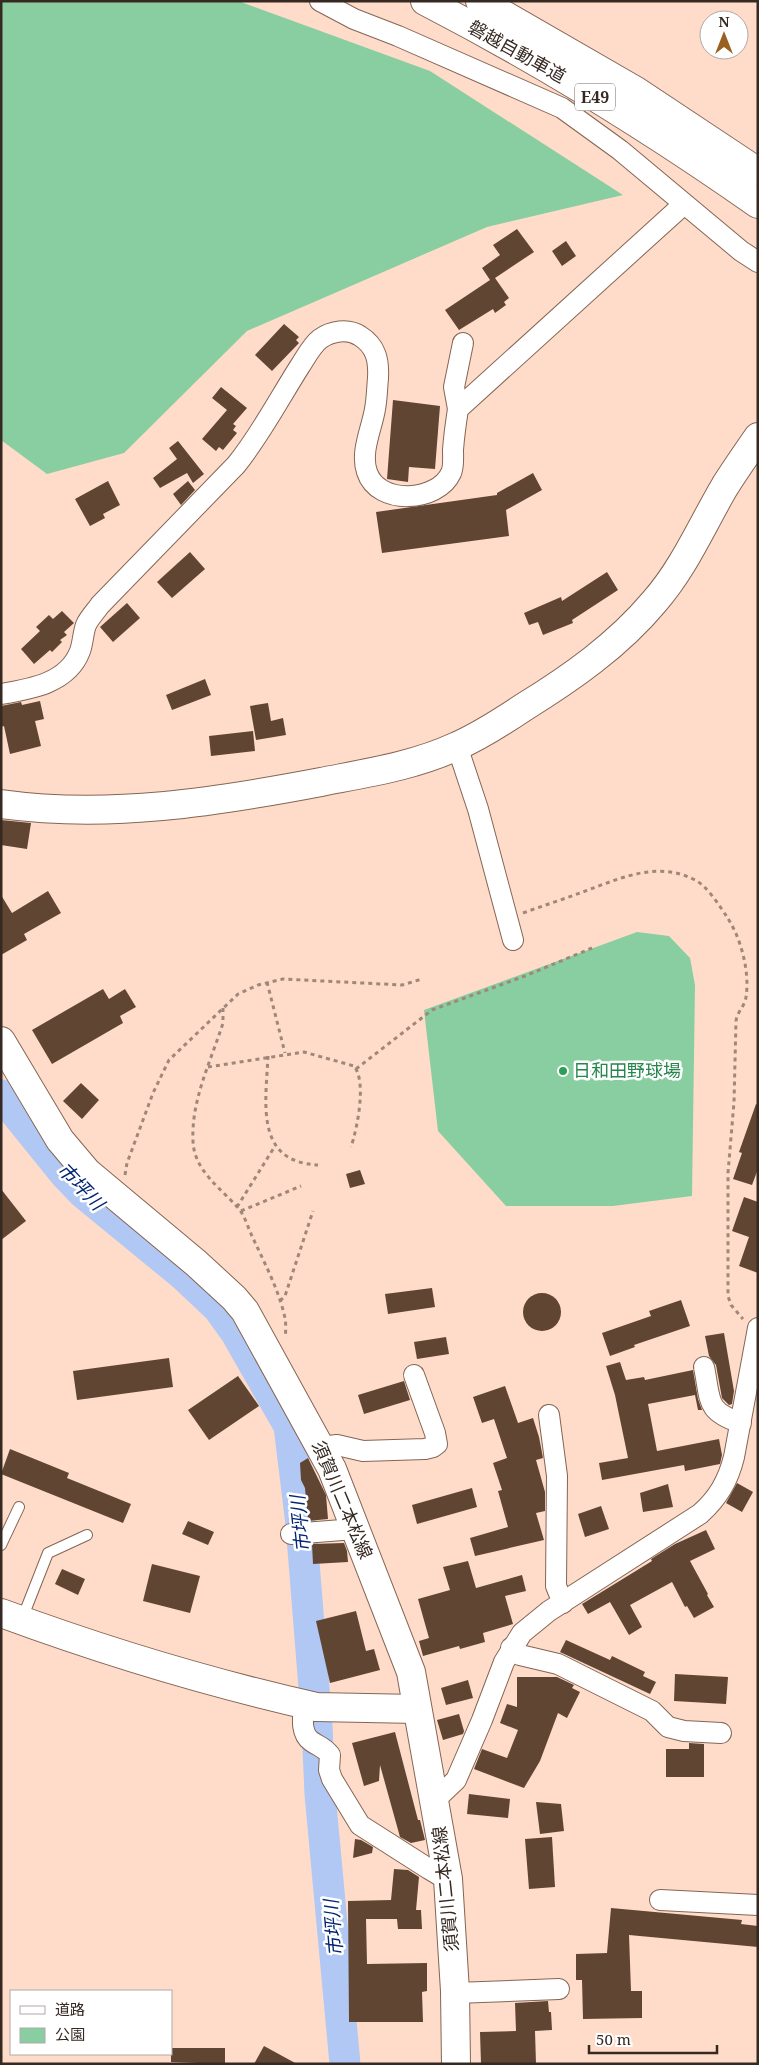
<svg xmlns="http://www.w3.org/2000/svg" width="759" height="2065" font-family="'Noto Serif','Noto Sans JP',serif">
<rect width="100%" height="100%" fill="#ffdcc9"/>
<g fill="#89cea0">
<polygon points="1,1 238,1 430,71 623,195 487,227 247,331 124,453 47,474 1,440"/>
<polygon points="637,932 669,936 690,958 695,985 692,1196 613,1206 506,1206 438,1131 424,1010"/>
</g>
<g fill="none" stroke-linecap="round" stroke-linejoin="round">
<polyline stroke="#b1c8f4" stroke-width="31" points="1,1095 64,1173 83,1193 183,1275 218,1308 236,1333 289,1426 301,1524 317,1726 320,1794 345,2064"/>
</g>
<g fill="#604533">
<polygon points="517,229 534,252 495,278 509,298 504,302 506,305 495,313 493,309 459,330 445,310 490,280 482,268 500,255 493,245"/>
<polygon points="566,241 576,256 562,266 552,251"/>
<polygon points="284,324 299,337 296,340 299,343 272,371 255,355"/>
<polygon points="221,387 247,408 233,424 236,426 233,430 237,433 223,450 219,447 216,451 202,439 227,410 212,398"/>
<polygon points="393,400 440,406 435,469 409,467 408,482 387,479"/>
<polygon points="178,441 204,474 193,483 187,473 160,488 153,478 177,459 169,448"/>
<polygon points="533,473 542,490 506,510 509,536 382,553 376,512 497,495 497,493"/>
<polygon points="108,481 120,505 103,514 105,518 90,526 75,499"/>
<polygon points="188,481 195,490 181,505 173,494"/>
<polygon points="190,552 205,569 172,598 157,582"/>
<polygon points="607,572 618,590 572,620 573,623 543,635 538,622 529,625 524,613 561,597 562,601"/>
<polygon points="127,603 140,618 113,642 100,627"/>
<polygon points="62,611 74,623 64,632 67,635 60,640 62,642 52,652 50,650 34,664 21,649 40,631 36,627 49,615 53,619"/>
<polygon points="205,679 211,695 172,710 166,695"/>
<polygon points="40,701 44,719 35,721 41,746 10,754 4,726 1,727 1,706 21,702 22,705"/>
<polygon points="268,703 271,721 283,718 286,735 256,740 250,706"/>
<polygon points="253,731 255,751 211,756 209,736"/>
<polygon points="1,820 31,823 27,849 1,845"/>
<polygon points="48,891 61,913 24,934 27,940 1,955 1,895 12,913"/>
<polygon points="103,989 109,999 125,989 136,1007 120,1016 123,1023 52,1064 32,1030"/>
<polygon points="81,1083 99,1100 82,1119 63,1101"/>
<polygon points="756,1104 758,1105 758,1169 752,1185 733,1179 742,1153 739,1152"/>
<polygon points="360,1170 365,1184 350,1188 346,1174"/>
<polygon points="1,1189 26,1221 1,1240"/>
<polygon points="744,1197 758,1202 758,1273 739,1266 749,1237 732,1231"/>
<polygon points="432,1288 435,1307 388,1314 385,1294"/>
<circle cx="542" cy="1312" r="19"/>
<polygon points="681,1300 690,1326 634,1345 635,1347 610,1356 602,1333 651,1316 649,1311"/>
<polygon points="724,1333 734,1391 732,1404 729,1405 722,1398 716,1365 709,1356 705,1336"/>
<polygon points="446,1337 449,1354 417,1359 414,1342"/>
<polygon points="169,1358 173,1387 77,1400 73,1371"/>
<polygon points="620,1362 626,1380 644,1377 645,1380 693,1370 698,1399 702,1410 698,1410 695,1395 648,1404 657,1451 719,1439 722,1455 720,1464 685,1471 684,1465 602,1480 599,1463 628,1458 615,1395 606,1366"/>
<polygon points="238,1376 259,1406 209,1440 188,1410"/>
<polygon points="404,1381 410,1400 364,1414 358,1395"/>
<polygon points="505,1386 518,1423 533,1418 539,1437 543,1458 536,1460 545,1492 545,1511 536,1513 544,1540 475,1556 470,1538 508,1527 498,1491 502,1490 493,1463 507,1458 494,1419 482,1423 473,1397"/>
<polygon points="10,1449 69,1473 67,1478 131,1504 123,1523 1,1474"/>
<polygon points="308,1458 326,1495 328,1519 308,1521 305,1488 301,1480 300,1463"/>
<polygon points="737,1483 753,1492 742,1512 726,1503"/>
<polygon points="668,1484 673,1507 643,1512 640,1493"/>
<polygon points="472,1488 477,1507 417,1524 412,1505"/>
<polygon points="601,1506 609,1529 585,1537 578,1514"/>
<polygon points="188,1521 214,1532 208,1545 182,1534"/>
<polygon points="706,1530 715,1549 690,1561 708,1594 707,1595 714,1607 694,1618 687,1606 685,1607 672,1582 630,1605 642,1627 629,1635 610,1602 588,1614 582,1604 652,1561 651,1559 675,1544"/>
<polygon points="344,1543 347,1551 348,1562 313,1564 312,1544"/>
<polygon points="468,1561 476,1588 522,1575 526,1591 505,1596 513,1624 483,1633 485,1642 460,1649 459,1646 423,1656 419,1641 429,1638 418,1599 450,1590 443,1567"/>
<polygon points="152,1564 200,1576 190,1613 143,1601"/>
<polygon points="62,1569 85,1579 78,1595 55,1584"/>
<polygon points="356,1611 366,1651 374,1649 380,1670 330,1683 316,1621"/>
<polygon points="566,1640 610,1660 612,1656 645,1672 643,1676 656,1682 650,1694 560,1652"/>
<polygon points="675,1674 728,1677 726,1704 674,1701"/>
<polygon points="517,1677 557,1677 574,1685 572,1688 580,1692 567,1718 558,1713 540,1761 524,1788 474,1769 482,1749 507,1758 518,1730 500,1723 507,1704 517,1707"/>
<polygon points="468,1680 473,1698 446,1705 441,1688"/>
<polygon points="459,1714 464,1731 463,1734 443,1740 437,1720"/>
<polygon points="395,1732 418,1820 420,1820 425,1840 411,1843 400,1837 380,1765 379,1781 364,1786 352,1743"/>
<polygon points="689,1743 704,1744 704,1777 666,1777 666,1749 689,1749"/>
<polygon points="469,1794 510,1799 508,1818 467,1814"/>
<polygon points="536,1802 561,1804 564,1831 540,1834"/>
<polygon points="552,1837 555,1887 529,1889 525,1839"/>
<polygon points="355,1839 361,1840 373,1847 372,1853 353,1858"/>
<polygon points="394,1869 408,1870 419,1877 416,1910 421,1910 422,1929 398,1929 397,1919 366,1919 367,1964 427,1963 427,1991 422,1992 423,2022 349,2022 348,1901 391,1900"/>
<polygon points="611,1908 742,1920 741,1924 758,1926 758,1947 629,1935 631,1991 642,1991 642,2018 583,2019 582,1980 576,1980 576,1954 607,1953"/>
<polygon points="548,2001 549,2012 551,2012 552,2030 535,2031 536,2064 481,2064 480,2032 516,2031 515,2003"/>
<polygon points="264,2046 297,2064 254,2064"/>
<polygon points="171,2048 225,2048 225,2064 171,2062"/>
</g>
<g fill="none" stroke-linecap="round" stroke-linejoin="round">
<g stroke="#846554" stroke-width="12">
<g id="lane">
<polyline points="1,1545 19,1507"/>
<polyline points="22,1619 48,1553 87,1535"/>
</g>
</g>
<g stroke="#846554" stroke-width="22">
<g id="street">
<polyline points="320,1 354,19 398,36 562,108 620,150 741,251 758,262"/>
<polyline points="458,409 454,387 463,343"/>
<path d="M1 694C31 689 68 683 80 651 83 643 83 633 86 625 89 618 96 611 100 605L236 465C261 434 279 399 300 366 306 357 312 345 320 339 331 331 348 328 360 336 376 346 379 360 378 378 377 388 377 399 375 409 372 428 360 452 367 472 378 506 438 502 451 473 454 467 453 457 453 450 454 436 456 422 458 409L684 204"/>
<polyline points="457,746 478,809 513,940"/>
<path d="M704 1367C711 1401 705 1411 741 1423"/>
<polyline points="549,1415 557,1476 556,1586 563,1603"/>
<polyline points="321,1447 337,1445 363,1451 425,1449 433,1447 437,1444 435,1433 414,1375"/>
<polyline points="291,1534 355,1529"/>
<polyline points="511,1648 520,1655 558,1664 652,1711 668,1727 684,1731 721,1733"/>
<path d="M304 1704C303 1716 300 1733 311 1741 319 1747 323 1746 330 1755L329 1770 332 1779 360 1825 429 1869 439 1875 447 1874"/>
<path d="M435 1800 456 1780 482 1720 504 1662 522 1633 549 1611 700 1514C718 1498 728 1481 734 1457L758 1328"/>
<polyline points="660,1900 758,1905"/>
<polyline points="455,1993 559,1989"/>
</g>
</g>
<g stroke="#846554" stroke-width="30">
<g id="secondary">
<path d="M1 804C109 819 216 802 321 782 367 773 414 766 457 746 480 736 503 721 524 707 571 678 618 645 654 602 684 568 702 525 725 486 735 470 747 453 758 437"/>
<polyline points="1,1041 60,1140 87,1172 196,1263 234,1298 245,1311 332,1469 411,1672 448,1879 455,1991 456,2064"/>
<path d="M1 1613C104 1651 210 1683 316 1707L417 1709"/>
</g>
</g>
<g stroke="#846554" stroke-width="30">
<g id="highway">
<path d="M425 1C541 61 651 129 758 204"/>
<polyline points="480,1 636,91 758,172"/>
</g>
</g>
<g stroke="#9f877a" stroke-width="3" stroke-dasharray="4 4" stroke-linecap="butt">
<path d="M523 913C545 905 567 898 588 890 623 877 659 861 695 880 706 885 720 906 727 917 741 938 750 972 746 997 745 1006 737 1012 736 1021L734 1102 728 1173V1296L731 1305 743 1319"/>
<polyline points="267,982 285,1053"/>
<path d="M223 1008V1023C211 1061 191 1100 193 1141 194 1171 221 1188 239 1209 245 1216 248 1228 252 1236 264 1262 279 1290 285 1318 286 1324 286 1331 285 1337"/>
<path d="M268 1056C266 1102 254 1162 318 1165"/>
<path d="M208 1067 304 1052 354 1066C367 1082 357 1129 351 1147"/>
<polyline points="356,1069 432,1010 525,976 592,948"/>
<polyline points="125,1175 127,1163 153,1093 169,1060 238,994 258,985 283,979 402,985 422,979"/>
<polyline points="237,1207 275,1146"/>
<polyline points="241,1211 301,1186"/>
<polyline points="280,1301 285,1296 313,1211"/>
</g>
<use href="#lane" stroke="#fff" stroke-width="10"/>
<use href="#street" stroke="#fff" stroke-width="20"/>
<use href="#secondary" stroke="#fff" stroke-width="28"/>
<use href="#highway" stroke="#fff" stroke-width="28"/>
</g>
<circle fill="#2e9e5b" stroke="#fff" stroke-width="2" cx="563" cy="1071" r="5"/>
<g text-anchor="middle" stroke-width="5" stroke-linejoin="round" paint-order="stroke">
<rect fill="#fff" stroke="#726964" stroke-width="1" x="575" y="83.5" width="40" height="27" rx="4"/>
<g font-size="16" font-weight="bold" fill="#362922">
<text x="595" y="103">E49</text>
</g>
<g font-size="18" fill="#362922" stroke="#fff">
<text transform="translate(517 52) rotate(29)" y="6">磐越自動車道</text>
<text transform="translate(342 1500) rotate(67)" y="6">須賀川二本松線</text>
<text transform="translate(446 1889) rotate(-96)" y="6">須賀川二本松線</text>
</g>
<g font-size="18" fill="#27864d" stroke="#fff" text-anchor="start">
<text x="573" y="1077">日和田野球場</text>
</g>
<g font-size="19" font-style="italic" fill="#042574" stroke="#fff">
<text transform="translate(81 1186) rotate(46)" y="7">市坪川</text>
<text transform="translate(300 1524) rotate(-96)" y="7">市坪川</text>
<text transform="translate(333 1928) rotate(-95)" y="7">市坪川</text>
</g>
</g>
<rect width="759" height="2065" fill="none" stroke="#362922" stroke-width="5"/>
<rect x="10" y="1990" width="162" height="65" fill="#ffffff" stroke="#afa9a7"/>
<rect x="20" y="2006" width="25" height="8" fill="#ffffff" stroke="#afa9a7"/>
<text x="55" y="2015" font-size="15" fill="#362922">道路</text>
<rect x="20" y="2028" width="25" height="15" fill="#89cea0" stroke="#afa9a7"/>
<text x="55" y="2040" font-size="15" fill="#362922">公園</text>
<g transform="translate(724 35)"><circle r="24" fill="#ffffff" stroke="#afa9a7"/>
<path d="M0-4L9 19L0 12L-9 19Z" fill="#9a601f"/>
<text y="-8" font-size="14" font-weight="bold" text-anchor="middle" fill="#362922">N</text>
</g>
<path d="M589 2045v8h128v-8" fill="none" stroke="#362922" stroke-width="2.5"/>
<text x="596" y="2045" font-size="15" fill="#362922" stroke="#ffffff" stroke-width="4" paint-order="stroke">50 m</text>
</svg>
